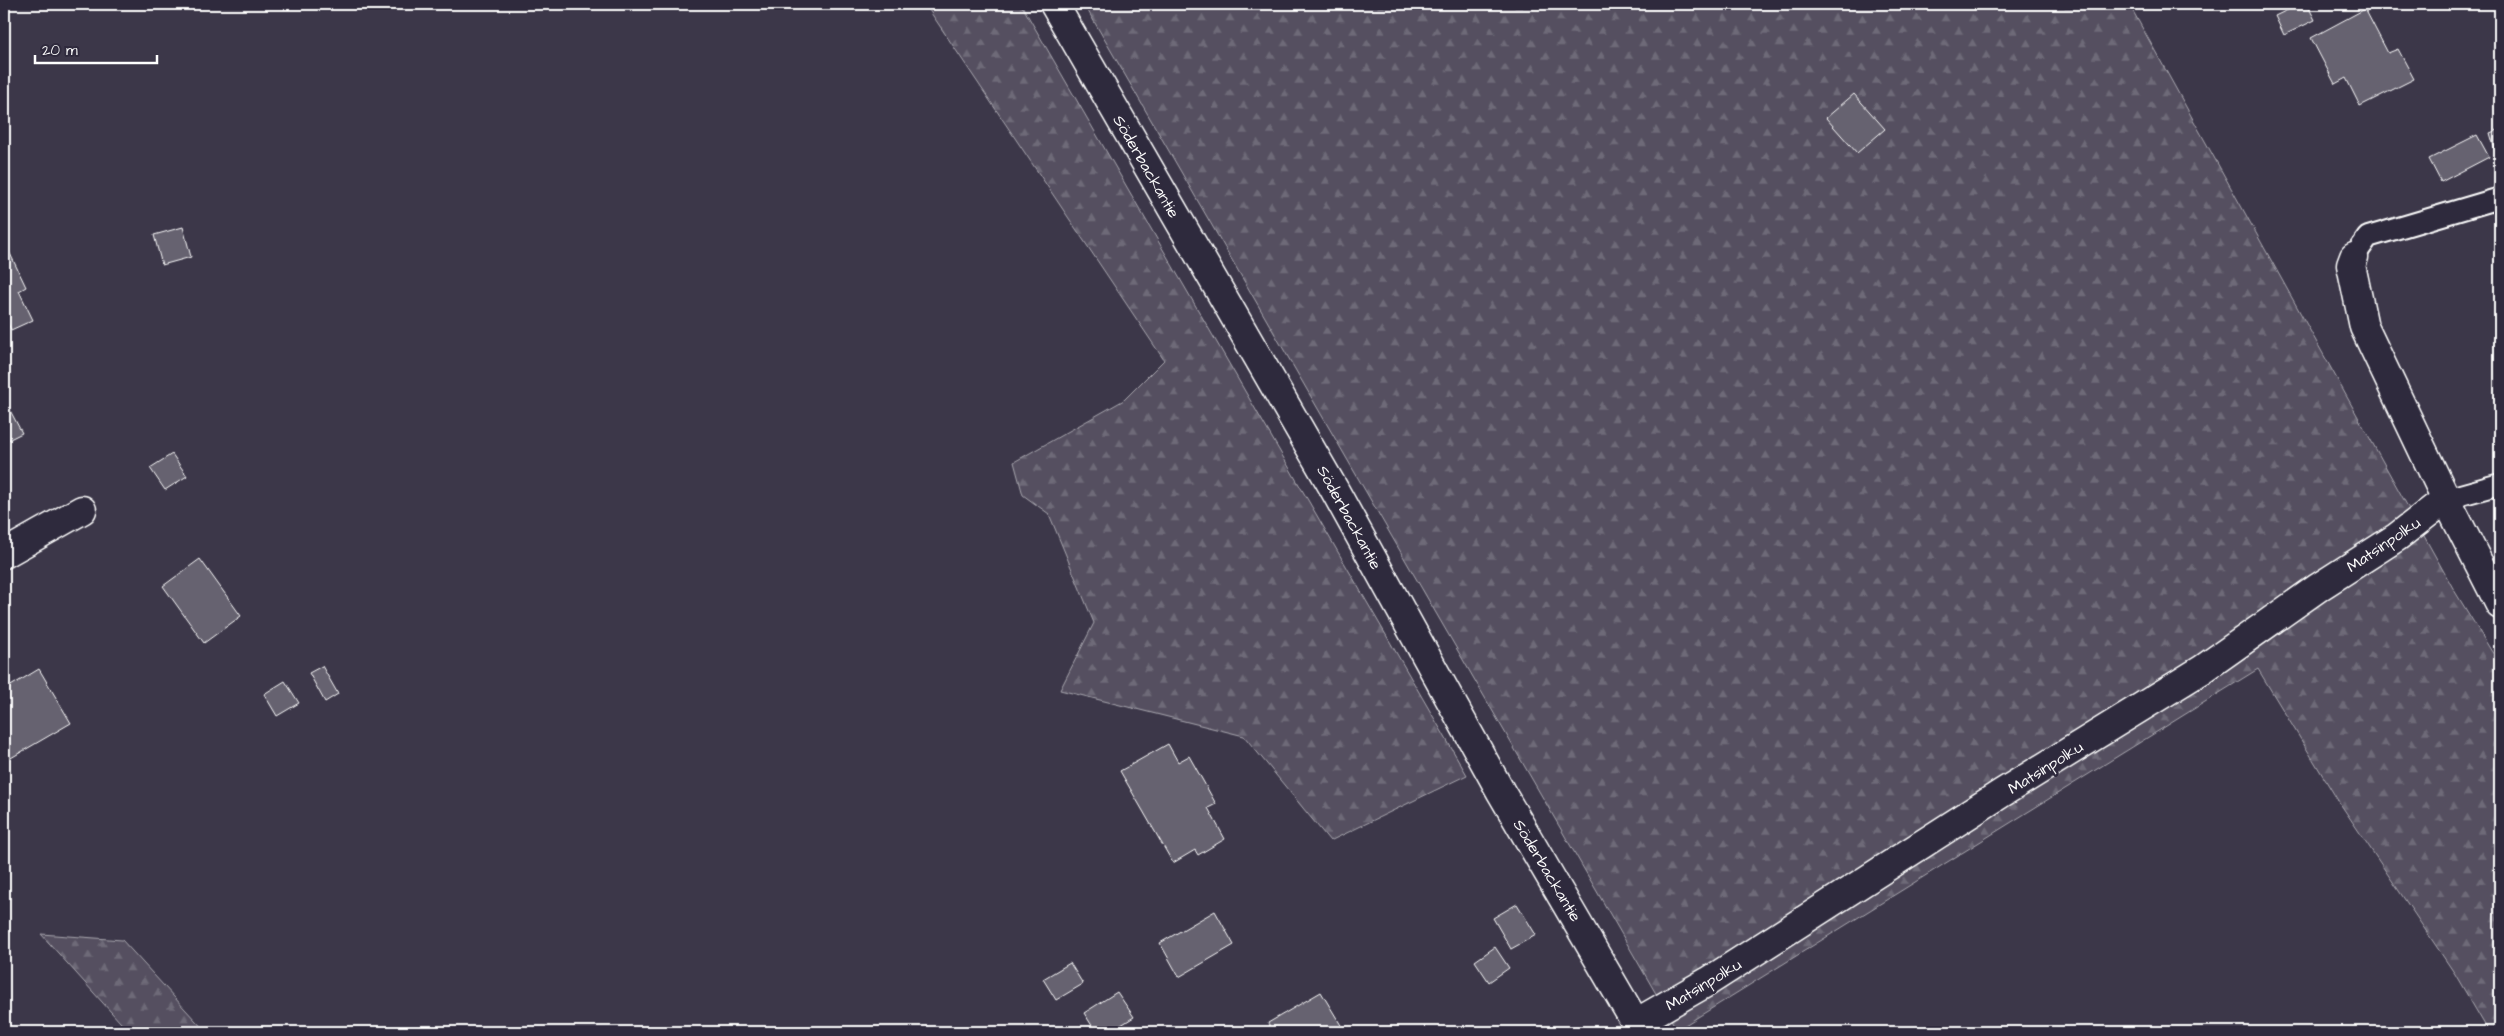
<svg xmlns="http://www.w3.org/2000/svg" width="2504" height="1036" font-family="'Architects Daughter',sans-serif">
<defs>
<pattern id="forest-firs" width="22" height="20" patternUnits="userSpaceOnUse" patternTransform="scale(1.25)"><rect width="22" height="20" fill="#555060"/><path d="M5 1l3.5 6h-7zM16 11l3.5 6h-7z" fill="#6e6a78"/></pattern>
</defs>
<rect width="100%" height="100%" fill="#3c3749"/>
<filter id="ink" filterUnits="userSpaceOnUse"><feTurbulence type="fractalNoise" baseFrequency=".02" numOctaves="2"/><feDisplacementMap in="SourceGraphic" scale="10" xChannelSelector="R" yChannelSelector="G"/><feConvolveMatrix kernelMatrix="1 2 1 2 8 2 1 2 1" color-interpolation-filters="sRGB"/></filter>
<g filter="url(#ink)">
<g fill="url(#forest-firs)" stroke="#aaa8b0">
<polygon points="925,4 1021,4 1467,775 1330,841 1244,736 1060,690 1094,623 1049,514 1023,495 1014,462 1124,400 1164,360"/>
<polygon points="1084,4 2129,4 2454,590 2500,665 2500,1032 2489,1032 2455,974 2337,799 2258,669 1677,1030"/>
<polygon points="41,934 122,940 206,1032 129,1032"/>
</g>
<g fill="#666270" stroke="#fff">
<polygon points="2300,4 2307,4 2315,20 2284,35 2275,16"/>
<polygon points="2365,9 2388,53 2398,49 2414,79 2360,106 2346,78 2335,84 2311,38"/>
<polygon points="1854,94 1885,129 1857,153 1826,118"/>
<polygon points="2500,129 2500,148 2495,150 2490,133"/>
<polygon points="2477,135 2489,157 2441,182 2429,159"/>
<polygon points="183,227 191,257 162,265 154,235"/>
<polygon points="4,241 26,287 19,291 33,320 11,330 4,315"/>
<polygon points="4,399 22,433 4,442"/>
<polygon points="172,454 187,476 165,490 150,468"/>
<polygon points="200,559 241,616 204,643 163,586"/>
<polygon points="322,666 338,694 325,702 309,673"/>
<polygon points="39,669 71,723 4,762 4,690"/>
<polygon points="285,681 299,703 277,716 264,694"/>
<polygon points="1168,744 1178,762 1189,756 1216,804 1208,808 1225,839 1198,855 1195,850 1173,863 1120,771"/>
<polygon points="1517,904 1536,935 1511,949 1493,918"/>
<polygon points="1215,911 1234,945 1179,977 1160,943"/>
<polygon points="1495,947 1509,968 1489,982 1475,961"/>
<polygon points="1070,963 1083,984 1056,1000 1043,979"/>
<polygon points="1117,992 1134,1017 1110,1032 1096,1032 1084,1013"/>
<polygon points="1321,992 1345,1032 1273,1032 1268,1023"/>
</g>
<g fill="none" stroke-linecap="round" stroke-linejoin="round">
<g stroke="#fff" stroke-width="24">
<g id="lane">
<polyline points="2354,257 2368,237 2500,198"/>
<polyline points="2446,499 2500,484"/>
</g>
</g>
<g stroke="#fff" stroke-width="31">
<g id="street">
<polyline points="1054,4 1334,489 1501,792 1641,1032"/>
<polyline points="2354,257 2351,265 2364,327 2446,499"/>
<polyline points="4,554 82,510"/>
<polyline points="1636,1023 1709,981 2002,793 2203,669 2319,587 2397,537 2446,499 2500,605"/>
</g>
</g>
<use href="#lane" stroke="#2f2a3d" stroke-width="20"/>
<use href="#street" stroke="#2f2a3d" stroke-width="28"/>
</g>
</g>
<g text-anchor="middle" stroke-width="5" stroke-linejoin="round" paint-order="stroke">
<g font-size="16" fill="#fff" stroke="#2f2a3d">
<text transform="translate(1147 166) rotate(60)" y="6">Söderbackantie</text>
<text transform="translate(1350 517) rotate(61)" y="6">Söderbackantie</text>
<text transform="translate(2383 544) rotate(-34)" y="6">Matsinpolku</text>
<text transform="translate(2045 767) rotate(-32)" y="6">Matsinpolku</text>
<text transform="translate(1548 870) rotate(59)" y="6">Söderbackantie</text>
<text transform="translate(1703 984) rotate(-31)" y="6">Matsinpolku</text>
</g>
</g>
<rect width="2504" height="1036" fill="none" stroke="#2f2a3d" stroke-width="20"/>
<rect x="10" y="10" width="2484" height="1016" fill="none" stroke="#fff" stroke-width="2" filter="url(#ink)"/>
<path d="M35 55v8h122v-8" fill="none" stroke="#ffffff" stroke-width="2.5"/>
<text x="42" y="55" font-size="15" fill="#ffffff" stroke="#2f2a3d" stroke-width="4" paint-order="stroke">20 m</text>
</svg>
